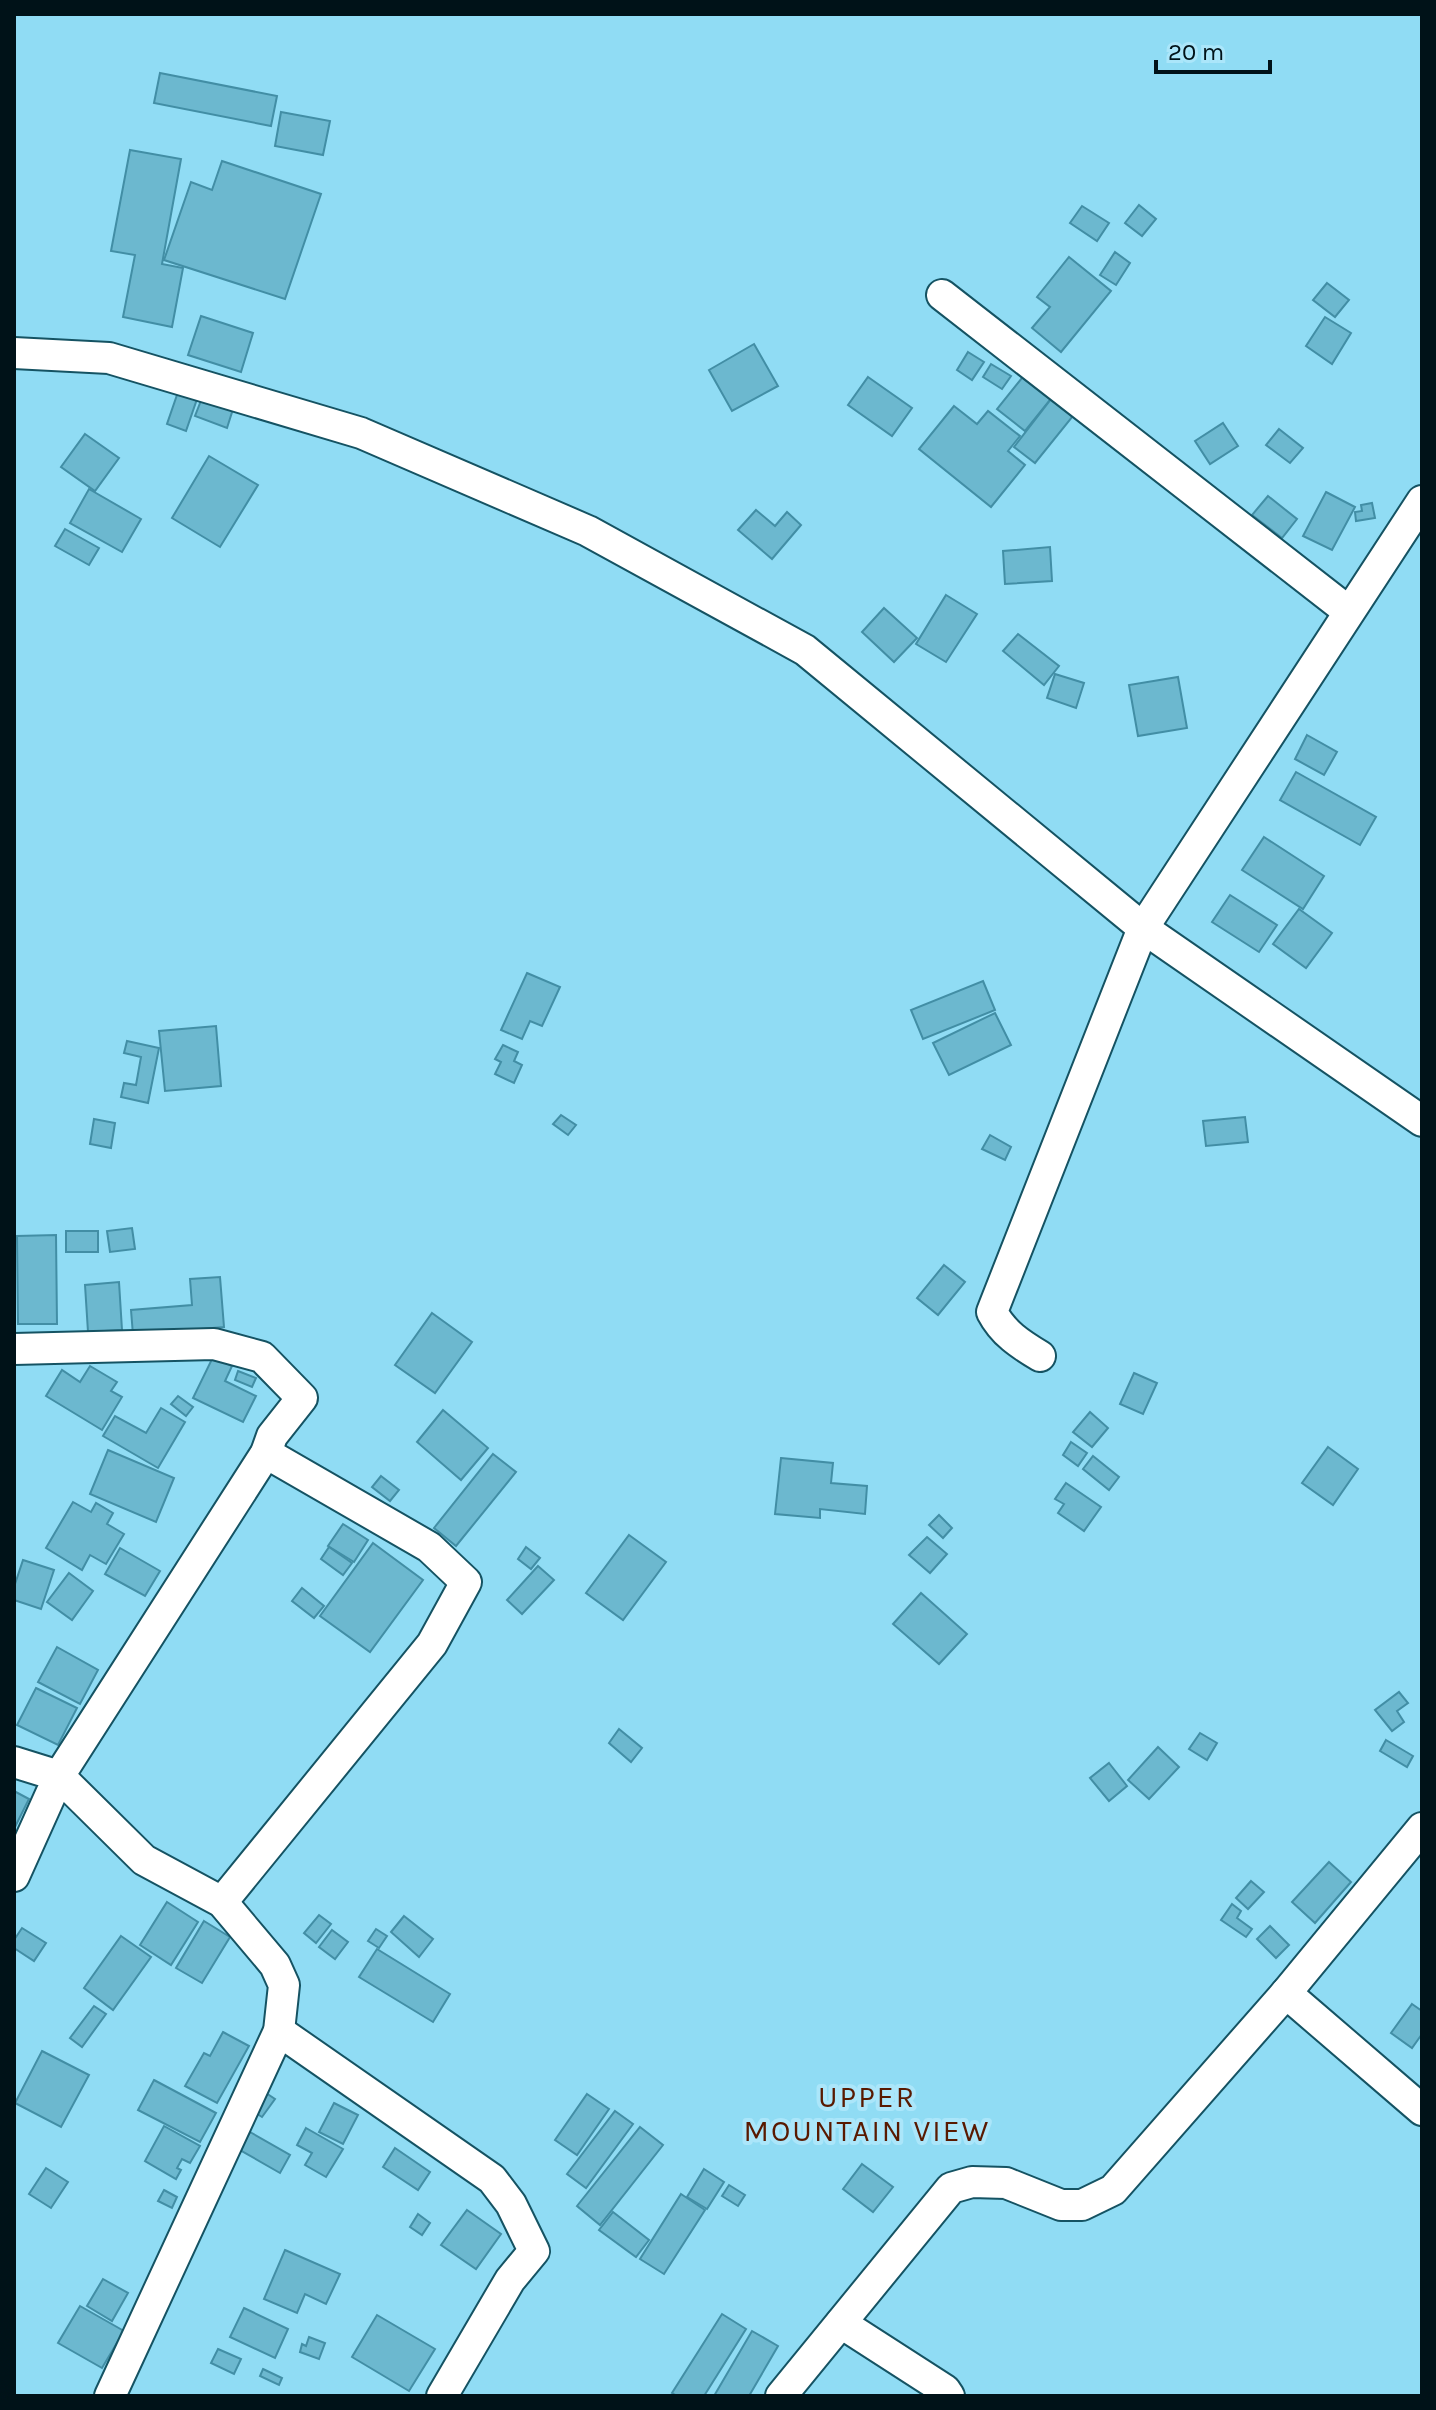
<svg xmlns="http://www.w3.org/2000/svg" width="1436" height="2410" font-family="Karla,sans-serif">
<rect width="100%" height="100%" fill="#90dcf4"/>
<g fill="#6cb8cf" stroke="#428ea5" stroke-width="2">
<polygon points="160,73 277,96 271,126 154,103"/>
<polygon points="281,112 330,121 323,155 275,146"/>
<polygon points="130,150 181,159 162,264 183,268 172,327 123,317 135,255 111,251"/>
<polygon points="222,161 321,194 285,299 164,260 191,182 212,190"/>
<polygon points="1139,205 1156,219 1142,236 1125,223"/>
<polygon points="1082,206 1109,223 1097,241 1070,223"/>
<polygon points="1115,252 1130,263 1116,285 1100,275"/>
<polygon points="1069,257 1111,291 1061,352 1032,328 1050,307 1037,297"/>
<polygon points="1327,283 1349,300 1335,317 1313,300"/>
<polygon points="201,316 253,333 241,372 188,355"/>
<polygon points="1325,317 1351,333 1332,364 1306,346"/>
<polygon points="754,344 778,386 732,411 709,370"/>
<polygon points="968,352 984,362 972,380 957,370"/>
<polygon points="991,364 1011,376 1002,389 983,377"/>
<polygon points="1026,373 1054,395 1025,431 997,409"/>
<polygon points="868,377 912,408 892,436 848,405"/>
<polygon points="178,392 197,399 186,431 167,424"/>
<polygon points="1055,394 1077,411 1035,463 1014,447"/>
<polygon points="202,398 233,409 227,428 195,416"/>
<polygon points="954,406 977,424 988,411 1020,436 1008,451 1025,465 991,507 919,449"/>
<polygon points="1223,423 1238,446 1210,464 1195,441"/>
<polygon points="1279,429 1303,448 1290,463 1266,445"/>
<polygon points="85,434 119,458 95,491 61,467"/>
<polygon points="209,456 258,485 220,547 172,518"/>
<polygon points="89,489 141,519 122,552 70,523"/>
<polygon points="1326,492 1355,507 1332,550 1303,536"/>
<polygon points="1268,496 1297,519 1282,538 1252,515"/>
<polygon points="1372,503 1375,518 1356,521 1355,512 1362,511 1361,505"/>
<polygon points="756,510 775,526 787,512 801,525 772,559 738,530"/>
<polygon points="65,529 99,548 89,565 55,546"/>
<polygon points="1050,547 1052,581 1005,584 1003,551"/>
<polygon points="946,595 977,614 946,662 916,644"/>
<polygon points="884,608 917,638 894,662 862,632"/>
<polygon points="1018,634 1059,666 1044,685 1003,651"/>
<polygon points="1055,674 1084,683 1076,708 1047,698"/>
<polygon points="1178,677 1187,728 1138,736 1129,685"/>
<polygon points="1307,735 1337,752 1324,775 1295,759"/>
<polygon points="1296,772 1376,817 1360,845 1280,800"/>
<polygon points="1264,837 1324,876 1303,909 1242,870"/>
<polygon points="1230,895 1277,925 1259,952 1212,922"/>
<polygon points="1299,909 1332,933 1306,968 1273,944"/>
<polygon points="527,973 560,987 542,1026 530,1021 522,1039 501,1030"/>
<polygon points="983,981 995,1010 923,1039 911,1010"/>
<polygon points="995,1013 1011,1045 949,1075 933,1043"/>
<polygon points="216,1026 221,1086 165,1091 159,1031"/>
<polygon points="127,1041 159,1048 148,1103 121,1097 124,1083 136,1085 141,1057 124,1053"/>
<polygon points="503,1045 518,1052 514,1061 522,1065 514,1083 495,1074 501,1062 495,1059"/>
<polygon points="561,1115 576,1125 568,1135 553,1124"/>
<polygon points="1245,1117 1248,1142 1206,1146 1203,1121"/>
<polygon points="94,1119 115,1123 111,1148 90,1144"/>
<polygon points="990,1135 1011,1147 1005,1160 982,1149"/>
<polygon points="132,1228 135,1249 110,1252 107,1231"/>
<rect x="66" y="1231" width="32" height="21"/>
<polygon points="56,1235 57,1324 18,1324 17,1236"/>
<polygon points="944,1265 965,1282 938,1315 917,1298"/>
<polygon points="220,1277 224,1327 133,1335 131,1310 192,1305 190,1279"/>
<polygon points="119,1282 122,1330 88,1332 85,1285"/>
<polygon points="432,1313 472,1342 435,1393 395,1365"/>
<polygon points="213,1357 232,1366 225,1381 256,1396 243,1422 193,1398"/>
<polygon points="90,1366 117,1382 111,1391 122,1397 102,1430 46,1396 62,1370 80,1382"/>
<polygon points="238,1371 256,1378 252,1387 235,1380"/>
<polygon points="1134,1373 1157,1383 1143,1414 1120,1404"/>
<polygon points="178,1396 193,1407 186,1416 171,1404"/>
<polygon points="161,1408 185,1422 158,1468 103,1436 115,1416 146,1433"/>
<polygon points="443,1410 488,1448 461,1480 417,1442"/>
<polygon points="1090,1412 1108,1428 1092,1447 1073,1432"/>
<polygon points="1071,1442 1087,1453 1078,1466 1063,1455"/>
<polygon points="1328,1447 1358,1469 1333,1505 1302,1483"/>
<polygon points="108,1450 174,1478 156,1522 90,1494"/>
<polygon points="493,1454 516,1472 456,1546 434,1528"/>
<polygon points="1093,1456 1119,1477 1109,1490 1083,1469"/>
<polygon points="781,1458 833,1463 831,1483 867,1486 865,1514 820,1509 820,1518 775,1514"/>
<polygon points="381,1476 399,1490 390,1501 372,1487"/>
<polygon points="1066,1483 1101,1507 1084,1531 1058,1513 1064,1504 1055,1499"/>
<polygon points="73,1502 91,1512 96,1503 113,1513 107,1524 124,1534 106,1564 90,1555 82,1570 46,1548"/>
<polygon points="939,1515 952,1528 943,1538 929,1525"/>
<polygon points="343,1524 368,1540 354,1562 328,1546"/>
<polygon points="629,1535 666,1562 623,1620 586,1593"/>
<polygon points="927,1537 947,1554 930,1573 909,1555"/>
<polygon points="373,1543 423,1580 370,1652 320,1616"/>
<polygon points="329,1547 352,1563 343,1575 321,1559"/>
<polygon points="526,1547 540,1558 531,1569 518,1559"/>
<polygon points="120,1548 160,1571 145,1596 105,1574"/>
<polygon points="23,1560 54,1570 41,1609 14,1600 14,1587"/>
<polygon points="538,1566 554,1580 522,1614 507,1600"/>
<polygon points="69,1573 93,1591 72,1620 47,1602"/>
<polygon points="302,1588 324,1606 314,1618 292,1601"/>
<polygon points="921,1593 967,1634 939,1664 893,1624"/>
<polygon points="57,1647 98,1670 80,1704 38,1682"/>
<polygon points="36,1688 77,1708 58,1745 17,1725"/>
<polygon points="1399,1692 1408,1703 1397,1711 1404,1722 1392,1731 1375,1710"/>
<polygon points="619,1729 642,1748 631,1762 609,1743"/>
<polygon points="1200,1733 1217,1743 1207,1760 1189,1749"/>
<polygon points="1386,1740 1413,1756 1407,1767 1380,1751"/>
<polygon points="1158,1747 1179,1767 1149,1799 1128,1780"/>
<polygon points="1109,1763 1127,1786 1109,1801 1090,1778"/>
<polygon points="14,1791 29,1799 14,1829"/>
<polygon points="1329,1862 1351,1882 1315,1923 1292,1902"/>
<polygon points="1251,1881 1264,1892 1248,1909 1236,1898"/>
<polygon points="167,1902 198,1922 171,1965 140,1945"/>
<polygon points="1232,1904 1241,1911 1237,1918 1252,1929 1246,1937 1221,1920"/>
<polygon points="319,1915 331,1924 316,1943 304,1933"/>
<polygon points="404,1916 433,1939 419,1957 391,1932"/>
<polygon points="204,1921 230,1937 202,1983 176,1968"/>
<polygon points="1270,1926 1289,1945 1276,1958 1257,1939"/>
<polygon points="22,1928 46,1943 34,1961 14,1948 14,1940"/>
<polygon points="376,1929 387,1936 379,1948 368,1941"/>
<polygon points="332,1930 348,1942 335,1959 319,1947"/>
<polygon points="121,1936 151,1957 113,2010 84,1988"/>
<polygon points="377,1949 450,1994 433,2022 359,1977"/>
<polygon points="1412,2004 1422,2011 1422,2034 1412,2048 1391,2033"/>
<polygon points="94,2006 106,2014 82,2047 70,2038"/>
<polygon points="223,2032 249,2046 217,2103 185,2086 204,2053 210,2056"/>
<polygon points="42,2051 89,2075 61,2127 15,2103"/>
<polygon points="154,2080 216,2113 200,2142 138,2110"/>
<polygon points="263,2091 275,2099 262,2117 251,2110"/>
<polygon points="587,2094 609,2109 577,2155 555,2140"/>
<polygon points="334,2103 358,2115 343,2144 319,2132"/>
<polygon points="615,2111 633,2124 586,2188 567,2174"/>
<polygon points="164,2126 200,2146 190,2163 182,2159 177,2168 181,2170 176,2179 145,2161"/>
<polygon points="640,2127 663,2145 600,2225 577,2206"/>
<polygon points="306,2128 343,2149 326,2177 305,2165 312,2153 297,2145"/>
<polygon points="250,2132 290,2155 280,2173 240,2150"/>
<polygon points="395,2148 430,2172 418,2190 383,2167"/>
<polygon points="862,2164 893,2187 873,2212 843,2189"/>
<polygon points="46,2168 68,2182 51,2208 29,2194"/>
<polygon points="704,2169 724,2182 707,2209 687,2197"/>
<polygon points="729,2185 745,2195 738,2206 722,2196"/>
<polygon points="164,2190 177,2197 172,2208 158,2201"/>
<polygon points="681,2194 705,2210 664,2274 640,2259"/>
<polygon points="467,2210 501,2234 476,2269 441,2245"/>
<polygon points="613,2212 649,2240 636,2257 599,2230"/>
<polygon points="418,2214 430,2223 422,2235 410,2227"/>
<polygon points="285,2250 340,2274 326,2304 305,2294 297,2313 264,2299"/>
<polygon points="103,2279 128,2293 112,2321 87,2306"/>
<polygon points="80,2306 124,2331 102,2368 58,2343"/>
<polygon points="244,2308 288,2329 275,2358 230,2337"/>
<polygon points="722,2314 746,2329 704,2396 677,2396 672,2393"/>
<polygon points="377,2315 435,2349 409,2391 352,2357"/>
<polygon points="752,2331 778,2346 749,2396 714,2396"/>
<polygon points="309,2337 325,2343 319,2359 300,2352 302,2344 306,2346"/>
<polygon points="218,2349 241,2359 234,2374 211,2363"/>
<polygon points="263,2369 282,2378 279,2385 260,2376"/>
</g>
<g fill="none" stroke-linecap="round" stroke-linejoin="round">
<g stroke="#155363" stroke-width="34">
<g id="street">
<polyline points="942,295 1348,611"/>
<polyline points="14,353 109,358 361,433 588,531 805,650 1143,928 1422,1121"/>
<polyline points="14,1349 214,1344 262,1357 302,1398 272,1436 266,1453 59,1776 144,1860 222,1902 275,1965 284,1985 279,2031 110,2396"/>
<path d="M1040 1356C1020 1344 1003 1333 992 1312L1143 928 1422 501"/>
<polyline points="14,1762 59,1776 14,1876"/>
<polyline points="222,1902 432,1644 466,1582 429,1547 266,1453"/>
<polyline points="1286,1993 1422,1828"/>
<polyline points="279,2031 492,2179 511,2204 534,2251 510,2280 442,2396"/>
<polyline points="841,2323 945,2390 949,2396"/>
<polyline points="781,2396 951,2188 972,2182 1006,2183 1061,2205 1082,2205 1113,2190 1286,1993 1422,2110"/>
</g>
</g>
<use href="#street" stroke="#fff" stroke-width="30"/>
</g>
<g text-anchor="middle" stroke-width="8" stroke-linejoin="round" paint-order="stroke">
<g font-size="30" letter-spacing="2" fill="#591900" stroke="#abe6fa">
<text x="867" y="2107">UPPER<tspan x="867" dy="34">MOUNTAIN VIEW</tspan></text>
</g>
</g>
<rect width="1436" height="2410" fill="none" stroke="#001218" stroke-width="32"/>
<path d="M1156 60v12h114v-12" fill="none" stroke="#001218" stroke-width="4"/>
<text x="1168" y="60" font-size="24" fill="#001218" stroke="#abe6fa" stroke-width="6" paint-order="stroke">20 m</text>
</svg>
